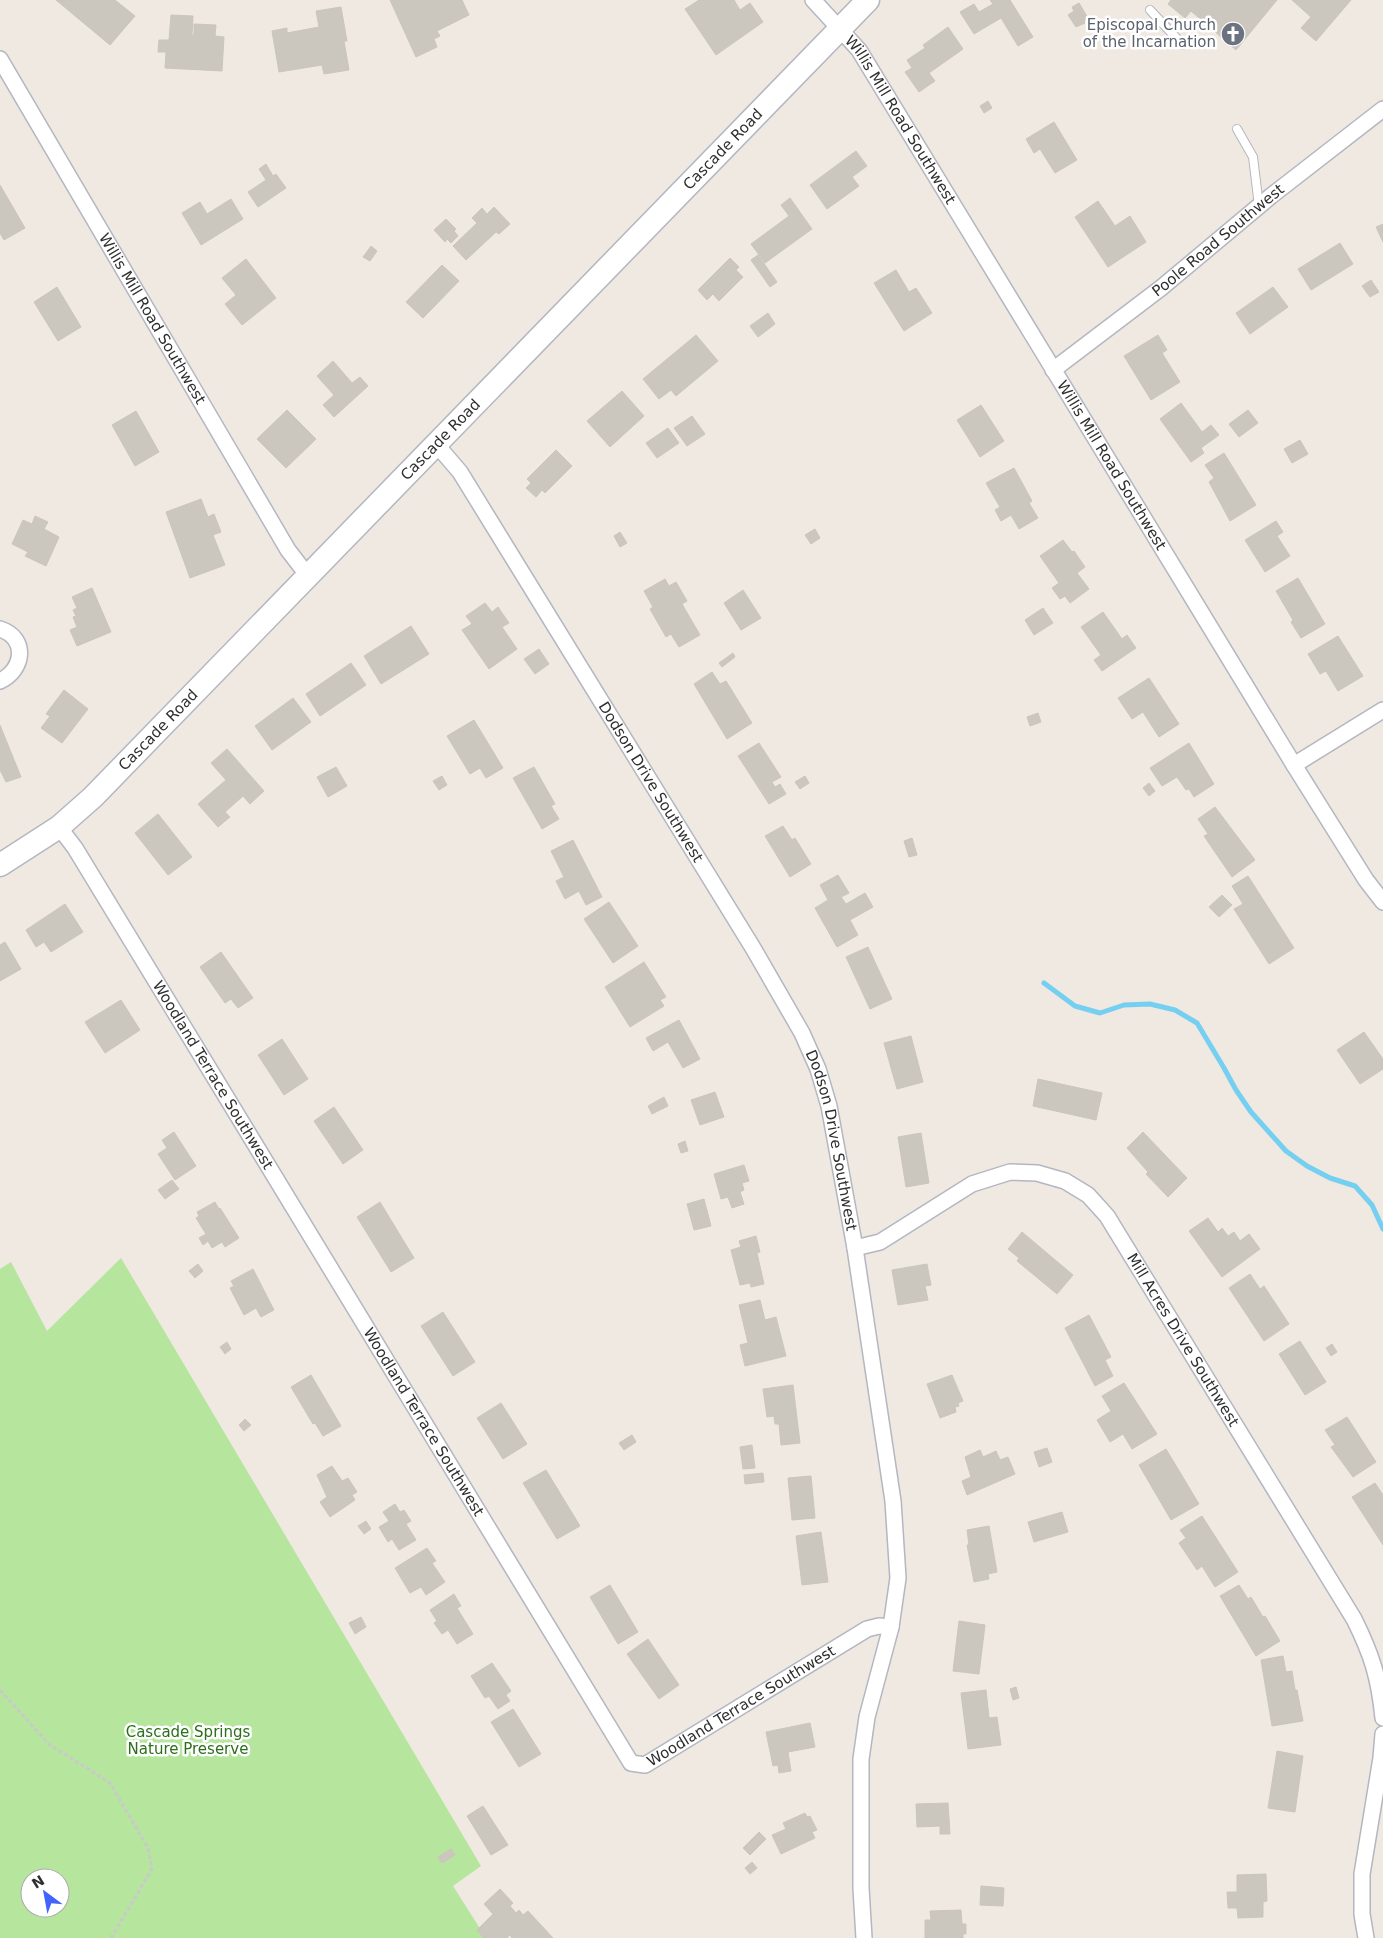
<svg xmlns="http://www.w3.org/2000/svg" width="1383" height="1938" font-family="'DejaVu Sans',sans-serif">
<rect width="100%" height="100%" fill="#efe9e1"/>
<path fill="#b6e59e" fill-rule="evenodd" d="M121 1258 481 1866 453 1886 486 1938H0V1269L11 1262 47 1331ZM30 1878H60V1908H30Z"/>
<g fill="none" stroke-linecap="round" stroke-linejoin="round">
<polyline stroke="#75cff0" stroke-width="5" points="1044,983 1075,1006 1100,1013 1124,1005 1150,1004 1175,1010 1197,1023 1224,1068 1236,1090 1251,1112 1286,1151 1307,1166 1330,1178 1355,1186 1372,1205 1383,1229"/>
</g>
<g fill="#cbc7bf" stroke="#cbc5ba">
<polygon points="56,0 115,0 135,16 110,45"/>
<polygon points="390,0 462,0 469,15 437,31 440,36 434,39 437,47 416,57"/>
<polygon points="699,0 734,0 740,10 750,3 763,22 716,55 685,9"/>
<polygon points="990,0 1010,0 1033,37 1018,46 1001,18 974,34 960,12 974,4 979,12 993,4"/>
<polygon points="1171,0 1277,0 1236,50 1191,11 1185,18 1168,4"/>
<polygon points="1292,0 1351,0 1316,41 1301,28 1311,17"/>
<polygon points="1079,3 1088,18 1084,21 1085,23 1076,27 1068,15 1074,11 1072,7"/>
<polygon points="341,7 347,41 344,41 349,70 324,74 322,65 279,72 272,31 287,28 287,33 319,27 316,11"/>
<polygon points="171,15 193,16 192,35 194,35 194,24 216,25 215,36 224,37 222,71 165,68 166,52 158,52 159,40 169,40"/>
<polygon points="948,27 963,49 929,73 935,81 919,92 905,72 912,68 907,60 925,48 923,45"/>
<polygon points="988,101 992,108 984,113 980,106"/>
<polygon points="1054,122 1077,160 1055,173 1040,149 1034,153 1026,139"/>
<polygon points="856,151 867,166 852,177 859,186 827,209 810,185"/>
<polygon points="266,164 273,176 276,174 286,188 258,207 248,192 266,180 259,169"/>
<polygon points="0,185 25,228 4,240 0,233"/>
<polygon points="790,198 812,229 765,263 751,244 789,216 781,205"/>
<polygon points="231,199 243,219 201,245 182,213 200,202 207,214"/>
<polygon points="1098,201 1115,226 1130,216 1146,242 1108,267 1075,217"/>
<polygon points="494,207 510,224 499,234 496,232 466,260 453,246 477,223 472,218 482,208 487,214"/>
<polygon points="446,219 456,229 454,231 458,236 451,243 447,239 445,242 434,230"/>
<polygon points="1383,224 1383,242 1376,227"/>
<polygon points="1340,243 1353,264 1311,290 1298,269"/>
<polygon points="371,246 377,251 370,261 363,257"/>
<polygon points="758,255 777,282 770,287 751,260"/>
<polygon points="730,258 739,267 736,270 743,277 719,301 713,294 707,300 698,290"/>
<polygon points="246,259 276,298 242,325 225,304 236,295 222,278"/>
<polygon points="442,265 459,281 423,318 406,302"/>
<polygon points="896,270 909,292 916,288 932,313 904,331 874,283"/>
<polygon points="1371,280 1379,292 1370,297 1362,286"/>
<polygon points="57,287 81,327 58,341 34,302"/>
<polygon points="1273,287 1288,307 1250,334 1236,313"/>
<polygon points="768,313 775,324 758,337 750,326"/>
<polygon points="696,335 718,361 676,396 671,390 659,399 643,379"/>
<polygon points="1158,335 1167,350 1162,353 1180,382 1151,400 1124,356"/>
<polygon points="333,361 352,383 360,377 368,386 334,417 323,405 334,395 317,376"/>
<polygon points="622,391 644,416 610,447 587,421"/>
<polygon points="1181,403 1202,432 1211,425 1219,435 1201,448 1204,453 1191,462 1160,419"/>
<polygon points="981,405 1004,441 980,457 957,420"/>
<polygon points="287,410 316,439 286,468 257,439"/>
<polygon points="1248,410 1258,423 1239,437 1229,424"/>
<polygon points="136,411 159,452 135,466 112,425"/>
<polygon points="692,416 705,434 687,446 674,428"/>
<polygon points="668,428 679,443 657,458 646,443"/>
<polygon points="1300,440 1308,454 1292,463 1284,449"/>
<polygon points="556,450 572,466 545,493 542,490 536,497 526,488 531,483 527,479"/>
<polygon points="1224,453 1256,505 1230,521 1209,482 1214,478 1205,465"/>
<polygon points="1014,468 1032,501 1029,503 1038,518 1019,529 1011,515 1001,521 995,510 1000,507 986,483"/>
<polygon points="201,499 208,517 214,514 221,532 213,535 225,565 190,578 166,512"/>
<polygon points="35,516 48,522 44,529 59,537 46,566 25,556 28,552 12,544 23,520 32,524"/>
<polygon points="1276,521 1283,532 1277,536 1290,556 1265,572 1245,540"/>
<polygon points="815,529 820,538 811,544 805,535"/>
<polygon points="620,532 627,543 620,547 614,536"/>
<polygon points="1063,540 1072,552 1074,551 1085,567 1077,573 1089,589 1070,603 1065,596 1060,599 1052,588 1059,583 1040,556"/>
<polygon points="1298,578 1325,624 1301,638 1291,622 1293,620 1276,591"/>
<polygon points="665,579 669,586 676,582 687,601 682,604 700,635 679,647 671,634 666,637 650,609 653,607 644,591"/>
<polygon points="92,588 111,632 77,646 70,630 77,627 73,617 76,616 73,610 77,608 72,597"/>
<polygon points="743,590 761,618 741,630 724,603"/>
<polygon points="485,603 492,612 498,607 509,623 502,627 517,649 489,669 462,630 472,624 466,616"/>
<polygon points="1043,608 1053,623 1034,635 1025,620"/>
<polygon points="1103,612 1122,639 1127,635 1136,648 1102,671 1094,660 1101,655 1081,627"/>
<polygon points="411,626 429,654 381,684 364,656"/>
<polygon points="1338,636 1363,676 1338,691 1326,671 1320,674 1308,654"/>
<polygon points="539,649 549,664 535,674 524,659"/>
<polygon points="733,653 735,657 722,667 719,663"/>
<polygon points="351,663 366,685 320,716 306,694"/>
<polygon points="712,672 720,684 726,681 752,723 727,739 694,684"/>
<polygon points="1149,678 1179,724 1159,737 1143,712 1132,719 1118,698"/>
<polygon points="64,690 88,709 62,743 41,728 50,716 46,714"/>
<polygon points="293,698 311,722 272,750 255,726"/>
<polygon points="1038,713 1041,722 1030,726 1027,717"/>
<polygon points="474,720 503,768 486,778 480,768 470,774 447,736"/>
<polygon points="0,725 21,777 6,782 0,770"/>
<polygon points="759,743 781,777 772,782 775,787 780,784 786,794 769,804 738,756"/>
<polygon points="1189,743 1214,784 1194,797 1189,789 1186,790 1177,777 1162,786 1150,768"/>
<polygon points="227,749 264,791 250,804 243,796 225,812 230,817 218,827 198,804 226,780 211,763"/>
<polygon points="336,767 347,786 328,797 317,777"/>
<polygon points="534,767 555,804 551,806 559,819 542,829 513,778"/>
<polygon points="442,776 447,785 439,790 433,781"/>
<polygon points="805,776 809,783 800,789 795,782"/>
<polygon points="1149,783 1155,791 1149,796 1143,788"/>
<polygon points="1215,807 1255,860 1232,877 1204,836 1208,834 1198,819"/>
<polygon points="158,814 192,857 168,875 135,833"/>
<polygon points="783,826 792,840 795,838 811,864 790,877 765,836"/>
<polygon points="912,838 917,855 909,857 904,841"/>
<polygon points="573,840 602,897 586,905 579,891 565,899 556,881 564,877 551,851"/>
<polygon points="838,875 849,893 841,897 846,904 865,893 873,907 850,920 858,935 837,947 815,908 828,900 820,885"/>
<polygon points="1248,876 1294,948 1269,964 1234,909 1243,904 1232,886"/>
<polygon points="1222,895 1232,905 1219,917 1209,907"/>
<polygon points="609,902 638,946 613,963 584,919"/>
<polygon points="65,904 83,932 51,952 44,942 36,947 26,930"/>
<polygon points="5,942 21,969 0,981 0,945"/>
<polygon points="868,947 892,999 870,1009 846,957"/>
<polygon points="221,952 253,998 238,1008 231,999 225,1003 200,967"/>
<polygon points="644,962 666,997 660,1000 664,1006 630,1027 605,987"/>
<polygon points="121,1000 140,1030 105,1053 85,1022"/>
<polygon points="679,1020 700,1059 683,1068 668,1042 653,1051 646,1038"/>
<polygon points="1364,1032 1383,1059 1383,1069 1360,1084 1337,1050"/>
<polygon points="911,1036 923,1082 897,1089 884,1043"/>
<polygon points="282,1039 308,1079 284,1095 258,1055"/>
<polygon points="1038,1079 1102,1093 1096,1120 1033,1106"/>
<polygon points="715,1092 724,1117 700,1125 691,1100"/>
<polygon points="664,1097 668,1106 652,1114 648,1106"/>
<polygon points="334,1107 363,1150 343,1164 314,1121"/>
<polygon points="174,1132 196,1166 175,1180 158,1154 167,1148 162,1140"/>
<polygon points="1143,1132 1187,1178 1168,1197 1146,1174 1148,1172 1127,1148"/>
<polygon points="921,1133 929,1183 906,1187 898,1137"/>
<polygon points="685,1141 688,1151 681,1153 678,1144"/>
<polygon points="744,1165 749,1181 742,1183 744,1190 740,1192 744,1204 732,1208 728,1197 721,1199 714,1174"/>
<polygon points="172,1180 179,1189 165,1199 158,1190"/>
<polygon points="704,1199 711,1226 694,1230 687,1204"/>
<polygon points="215,1202 219,1209 220,1208 239,1238 225,1247 222,1242 212,1248 208,1241 203,1245 199,1238 206,1234 196,1218 199,1216 197,1212"/>
<polygon points="380,1202 414,1258 391,1272 357,1217"/>
<polygon points="1208,1218 1218,1232 1222,1228 1228,1236 1234,1232 1240,1241 1249,1234 1260,1249 1222,1277 1189,1231"/>
<polygon points="1022,1232 1073,1275 1057,1294 1017,1261 1019,1258 1008,1249"/>
<polygon points="756,1236 760,1252 757,1253 764,1284 751,1287 750,1283 740,1285 731,1250 741,1247 739,1241"/>
<polygon points="198,1264 203,1271 195,1278 189,1271"/>
<polygon points="927,1264 931,1285 925,1286 928,1300 898,1305 892,1270"/>
<polygon points="253,1269 274,1310 261,1317 256,1308 244,1315 230,1288 234,1286 231,1281"/>
<polygon points="1250,1274 1260,1289 1264,1286 1289,1324 1264,1341 1229,1288"/>
<polygon points="760,1300 765,1320 776,1317 786,1356 745,1366 740,1345 748,1343 739,1305"/>
<polygon points="443,1312 475,1362 453,1376 421,1326"/>
<polygon points="1089,1315 1111,1357 1105,1360 1113,1376 1095,1386 1065,1328"/>
<polygon points="1300,1341 1326,1382 1305,1395 1279,1354"/>
<polygon points="227,1342 231,1349 225,1354 220,1347"/>
<polygon points="1332,1344 1337,1352 1331,1356 1326,1348"/>
<polygon points="311,1375 341,1426 323,1436 315,1423 313,1424 291,1387"/>
<polygon points="952,1375 963,1401 958,1403 959,1406 955,1407 956,1412 940,1418 927,1384"/>
<polygon points="1124,1383 1157,1434 1132,1449 1123,1434 1110,1442 1097,1420 1111,1411 1102,1396"/>
<polygon points="793,1385 800,1443 781,1445 779,1424 775,1424 774,1416 767,1417 763,1389"/>
<polygon points="501,1403 527,1444 503,1459 477,1418"/>
<polygon points="1347,1417 1376,1462 1353,1477 1331,1447 1335,1445 1325,1430"/>
<polygon points="245,1419 251,1425 244,1431 239,1425"/>
<polygon points="632,1435 636,1442 624,1450 619,1443"/>
<polygon points="752,1445 755,1468 743,1469 740,1447"/>
<polygon points="1047,1448 1052,1462 1039,1467 1034,1452"/>
<polygon points="1166,1449 1199,1504 1171,1520 1139,1465"/>
<polygon points="980,1450 983,1457 996,1451 1000,1460 1008,1457 1015,1474 967,1495 962,1481 971,1477 965,1457"/>
<polygon points="332,1466 342,1481 348,1478 357,1492 352,1495 355,1500 330,1517 320,1502 327,1497 317,1475"/>
<polygon points="546,1470 580,1526 557,1539 523,1483"/>
<polygon points="763,1473 764,1482 745,1484 744,1475"/>
<polygon points="811,1476 815,1518 792,1520 788,1478"/>
<polygon points="1375,1483 1383,1495 1383,1545 1352,1497"/>
<polygon points="395,1504 400,1512 404,1510 411,1521 406,1524 416,1540 399,1550 392,1539 388,1542 379,1527 389,1521 383,1512"/>
<polygon points="1062,1512 1068,1532 1034,1542 1028,1522"/>
<polygon points="1202,1516 1238,1572 1215,1587 1202,1566 1197,1570 1179,1543 1186,1538 1180,1530"/>
<polygon points="366,1521 371,1529 364,1534 358,1526"/>
<polygon points="989,1526 997,1572 988,1574 989,1579 974,1582 967,1545 969,1545 967,1530"/>
<polygon points="821,1532 828,1582 802,1585 796,1536"/>
<polygon points="427,1548 436,1561 432,1563 445,1582 426,1595 421,1587 410,1593 395,1568"/>
<polygon points="610,1585 638,1632 618,1644 590,1597"/>
<polygon points="1239,1585 1248,1599 1251,1597 1263,1617 1265,1616 1280,1641 1256,1656 1220,1596"/>
<polygon points="454,1594 461,1606 457,1608 473,1634 457,1644 448,1630 442,1634 434,1623 437,1621 430,1610"/>
<polygon points="361,1617 366,1627 355,1634 349,1623"/>
<polygon points="959,1621 985,1625 979,1674 953,1671"/>
<polygon points="648,1639 679,1685 659,1699 627,1654"/>
<polygon points="1283,1656 1286,1672 1292,1671 1295,1690 1297,1690 1303,1721 1272,1726 1261,1660"/>
<polygon points="492,1663 511,1691 506,1695 510,1701 498,1709 489,1696 485,1698 471,1676"/>
<polygon points="1016,1687 1019,1698 1013,1700 1010,1689"/>
<polygon points="986,1690 989,1718 997,1717 1001,1745 968,1749 961,1693"/>
<polygon points="513,1709 541,1754 519,1767 491,1722"/>
<polygon points="810,1723 815,1747 788,1752 791,1771 779,1773 778,1765 773,1766 766,1732"/>
<polygon points="1277,1751 1303,1756 1295,1812 1268,1808"/>
<polygon points="948,1803 950,1834 940,1834 940,1826 917,1827 916,1804"/>
<polygon points="483,1806 508,1845 491,1855 467,1816"/>
<polygon points="805,1813 807,1817 810,1816 817,1830 812,1832 815,1838 781,1854 772,1835 786,1829 783,1823"/>
<polygon points="759,1832 766,1839 750,1855 743,1848"/>
<polygon points="451,1849 455,1855 442,1863 438,1857"/>
<polygon points="752,1862 757,1868 750,1874 745,1868"/>
<polygon points="1266,1874 1267,1901 1263,1902 1263,1917 1238,1918 1237,1908 1228,1908 1227,1892 1237,1892 1237,1875"/>
<polygon points="981,1886 1004,1888 1003,1906 980,1905"/>
<polygon points="500,1889 513,1903 510,1906 516,1913 519,1910 523,1915 528,1911 553,1938 512,1938 510,1935 507,1938 484,1938 477,1930 493,1914 484,1904"/>
<polygon points="961,1910 962,1924 966,1924 966,1934 963,1934 963,1938 925,1938 925,1920 931,1920 930,1911"/>
</g>
<g fill="none" stroke-linecap="round" stroke-linejoin="round">
<g stroke="#b4b7c1" stroke-width="10">
<g id="lane">
<polyline points="1150,10 1183,45"/>
<polyline points="1237,129 1253,157 1259,206"/>
</g>
</g>
<g stroke="#b4b7c1" stroke-width="18">
<g id="street">
<path id="s1" d="M813 0 859 50 1294 765 1366 880 1383 902"/>
<path id="s2" d="M0 59 288 550 308 576"/>
<path id="s3" d="M1053 370 1161 288 1271 196 1383 109"/>
<path id="s4" d="M436 444 460 472 753 948 802 1033 818 1069 829 1106 855 1248 893 1501 898 1578 891 1627 867 1717 861 1759V1888L864 1938"/>
<path d="M0 629C28 638 24 670 0 681"/>
<polyline points="1294,765 1383,710"/>
<path id="s5" d="M59 827 75 848 631 1763 645 1765 867 1629 879 1626 891 1627"/>
<path id="s6" d="M855 1248 880 1242 972 1184 1010 1172 1037 1173 1065 1181 1088 1195 1107 1216 1354 1619C1372 1655 1379 1678 1383 1718"/>
<polyline points="1366,1938 1362,1914 1362,1874 1381,1758 1383,1734"/>
</g>
</g>
<g stroke="#b4b7c1" stroke-width="25">
<g id="secondary">
<path id="s7" d="M0 865 59 827 93 797 868 0"/>
</g>
</g>
<polyline stroke="#c9c9c9" stroke-width="3" stroke-dasharray="4 2.5" stroke-linecap="butt" points="0,1690 50,1745 110,1783 148,1848 152,1869 111,1938"/>
<use href="#lane" stroke="#fff" stroke-width="8"/>
<use href="#street" stroke="#fff" stroke-width="15"/>
<use href="#secondary" stroke="#fff" stroke-width="22"/>
</g>
<defs>
<g id="church-disc" transform="scale(1.25)"><circle r="9.5" fill="#6b7280" stroke="#fff"/><path d="M-1.2-6h2.4v3.5h3.3v2.4h-3.3V6h-2.4V-.1h-3.3v-2.4h3.3Z" fill="#fff"/></g>
</defs>
<g fill-rule="evenodd">
<use href="#church-disc" x="1233" y="34"/>
</g>
<g text-anchor="middle" stroke-width="5" stroke-linejoin="round" paint-order="stroke">
<g font-size="15" fill="#5b616d" stroke="#fff" text-anchor="end">
<text x="1216" y="30">Episcopal Church<tspan x="1216" dy="17">of the Incarnation</tspan></text>
</g>
<g font-size="15" fill="#2e2e2e" stroke="#fff">
<text dy="5" stroke="none"><textPath href="#s1" startOffset="149">Willis Mill Road Southwest</textPath></text>
<text dy="5" stroke="none"><textPath href="#s7" startOffset="1019">Cascade Road</textPath></text>
<text dy="5" stroke="none"><textPath href="#s3" startOffset="210">Poole Road Southwest</textPath></text>
<text dy="5" stroke="none"><textPath href="#s2" startOffset="301">Willis Mill Road Southwest</textPath></text>
<text dy="5" stroke="none"><textPath href="#s7" startOffset="614">Cascade Road</textPath></text>
<text dy="5" stroke="none"><textPath href="#s1" startOffset="554">Willis Mill Road Southwest</textPath></text>
<text dy="5" stroke="none"><textPath href="#s7" startOffset="209">Cascade Road</textPath></text>
<text dy="5" stroke="none"><textPath href="#s4" startOffset="401">Dodson Drive Southwest</textPath></text>
<text dy="5" stroke="none"><textPath href="#s5" startOffset="292">Woodland Terrace Southwest</textPath></text>
<text dy="5" stroke="none"><textPath href="#s4" startOffset="806">Dodson Drive Southwest</textPath></text>
<text dy="5" stroke="none"><textPath href="#s6" startOffset="431">Mill Acres Drive Southwest</textPath></text>
<text dy="5" stroke="none"><textPath href="#s5" startOffset="698">Woodland Terrace Southwest</textPath></text>
<text dy="5" stroke="none"><textPath href="#s5" startOffset="1224">Woodland Terrace Southwest</textPath></text>
</g>
<g font-size="15" fill="#2c6e1b" stroke="#fff">
<text x="188" y="1737">Cascade Springs<tspan x="188" dy="17">Nature Preserve</tspan></text>
</g>
</g>
<g transform="translate(45 1893) rotate(328)"><circle r="24" fill="#ffffff" stroke="#ababab"/>
<path d="M0-4L9 19L0 12L-9 19Z" fill="#4264fb"/>
<text y="-8" font-size="14" font-weight="bold" text-anchor="middle" fill="#2e2e2e">N</text>
</g>
</svg>
